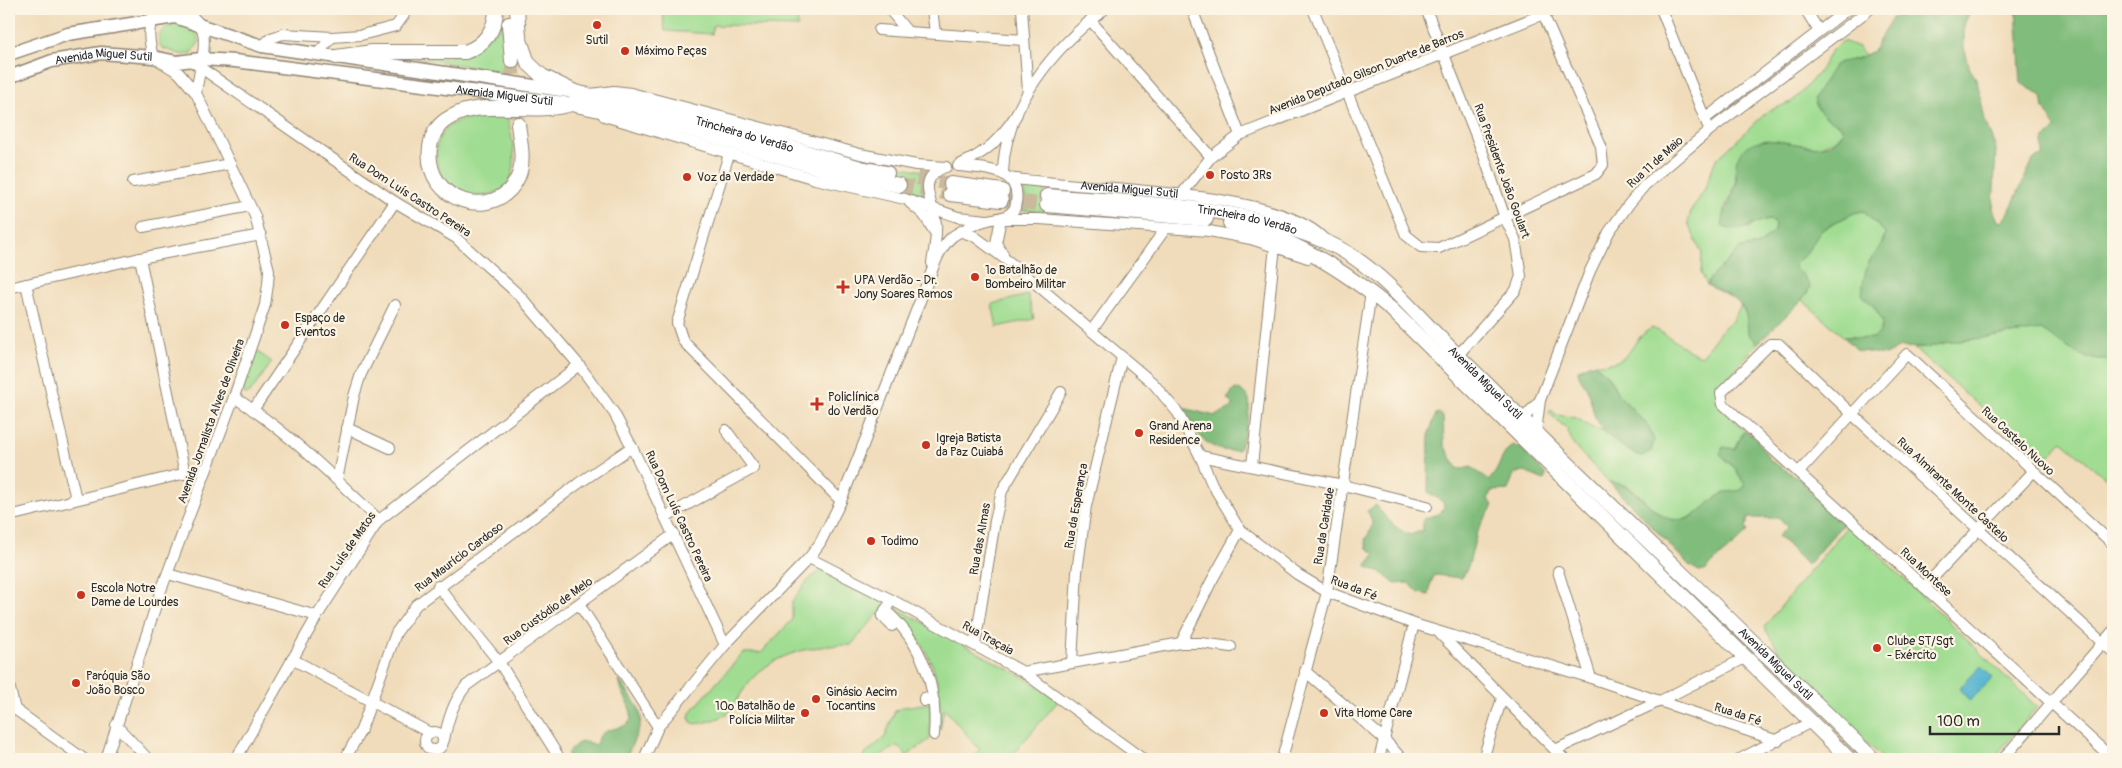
<svg xmlns="http://www.w3.org/2000/svg" width="2122" height="768" font-family="Pangolin,sans-serif">
<rect width="100%" height="100%" fill="#fcf5e5"/>
<filter id="ink" filterUnits="userSpaceOnUse"><feTurbulence type="fractalNoise" baseFrequency=".02" numOctaves="2"/><feDisplacementMap in="SourceGraphic" scale="10" xChannelSelector="R" yChannelSelector="G"/><feConvolveMatrix kernelMatrix="1 2 1 2 8 2 1 2 1" color-interpolation-filters="sRGB"/></filter>
<filter id="wash" filterUnits="userSpaceOnUse"><feTurbulence type="fractalNoise" baseFrequency=".0096" numOctaves="4" result="noise"/><feDisplacementMap in="SourceGraphic" scale="20" xChannelSelector="R" yChannelSelector="G"/><feGaussianBlur stdDeviation="1.12" result="paint"/><feColorMatrix in="noise" values="0 0 0 0 0 0 0 0 0 0 0 0 0 0 0 0 0 1.4 0 .05"/><feComposite in="paint" operator="in"/></filter>
<g filter="url(#wash)">
<rect width="100%" height="100%" fill="#f0dcba"/>
<g fill="#a0dd92" stroke="#66845e">
<polygon points="662,9 797,9 798,27 713,25 712,34 665,31"/>
<polygon points="502,16 506,72 416,58 448,58 499,29"/>
<path d="M175 25C187 26 200 29 198 44L192 53 183 55 162 48C154 35 162 27 175 25Z"/>
<polygon points="1843,41 1858,47 1866,56 1851,60 1836,123 1841,126 1843,132 1836,140 1818,147 1767,140 1753,143 1735,171 1736,183 1723,213 1726,228 1749,228 1760,220 1770,219 1775,225 1774,232 1759,245 1741,248 1711,277 1707,285 1701,273 1702,254 1688,223 1691,211 1704,191 1715,161 1768,111 1791,102 1800,94 1819,72 1831,51"/>
<path d="M507 115C514 146 527 194 479 196 467 196 455 193 447 185 444 181 442 176 440 171 429 148 441 125 465 118 478 114 494 116 507 115Z"/>
<path d="M898 166 928 172 923 183V197L893 191C905 187 908 175 898 166Z"/>
<polygon points="1023,186 1050,187 1045,190 1041,201 1047,212 1022,210 1025,196"/>
<path d="M1864 211 1885 233 1880 248 1868 263 1873 305 1883 321C1879 348 1862 335 1844 337L1802 300 1805 297 1794 267C1796 260 1802 259 1806 253 1822 231 1816 231 1842 219 1850 215 1854 212 1864 211Z"/>
<polygon points="1028,295 1034,319 997,327 992,304"/>
<path d="M1742 304 1748 318V334L1758 343 1725 381 1714 398 1744 431 1735 449 1725 460 1735 468 1745 485 1741 491 1713 501 1695 515 1683 520 1669 519 1662 517 1636 492 1625 485 1609 482 1574 446 1567 429 1549 413 1551 410 1557 415 1577 418 1590 427 1603 430 1632 453 1642 456 1651 451 1654 441 1649 427 1618 394 1611 380 1601 369 1593 364C1639 365 1624 343 1652 328 1671 335 1684 351 1702 356L1723 328 1732 321Z"/>
<path d="M2041 330C2064 344 2085 365 2113 359V484L2062 441 2043 463 1913 347 1925 348 1944 343Z"/>
<polygon points="255,350 272,362 250,393 245,394 242,387"/>
<polygon points="1848,525 2037,707 1993,759 1883,759 1791,670 1764,627"/>
<path d="M826 571 881 599 884 607 851 645C815 645 775 652 750 681 743 689 732 710 728 713 723 718 698 726 692 723L689 718 690 713 743 653H761L792 620V601C801 591 811 571 826 571Z"/>
<path d="M893 606 1023 677 1059 700 1009 759H970L980 750 944 708 940 730C939 716 940 701 938 687 934 656 912 628 893 606Z"/>
<polygon points="930,703 930,739 907,756 898,746 873,759 860,759 885,737 895,711 903,707"/>
</g>
<g fill="#80bc7c" stroke="#567454">
<path d="M1933 9H1971L1964 25V47L1970 69 1977 80 1985 121 1996 149 1993 209 1998 221 2002 222 2009 212 2033 160 2043 155V141L2056 128 2044 108 2042 96 2021 83 2016 9H2113V359C2085 365 2064 344 2041 330L1944 343 1925 348 1900 347 1885 355 1856 350 1844 337C1862 335 1879 348 1883 321L1873 305 1862 296C1863 285 1864 274 1868 264 1873 253 1885 246 1885 233L1864 211C1854 212 1850 215 1842 219 1816 231 1822 231 1806 253 1802 259 1796 260 1794 267L1804 276 1810 287 1805 297 1758 343 1748 334C1748 299 1734 300 1707 285L1711 277 1741 248 1759 245 1774 231 1775 224 1770 219C1755 221 1737 237 1722 225 1724 210 1732 199 1736 185 1738 175 1733 164 1739 155 1762 117 1824 170 1843 132L1841 126C1827 118 1818 116 1814 98L1834 66 1840 62 1858 59 1873 51 1892 18C1906 12 1920 16 1933 9Z"/>
<path d="M1588 364H1593L1606 373 1618 394 1649 427 1654 441 1651 451 1642 456C1623 450 1604 435 1595 417 1592 409 1591 399 1588 391 1585 383 1578 378 1578 370Z"/>
<path d="M1235 389C1240 390 1245 393 1248 397 1253 405 1243 443 1238 450 1220 454 1199 442 1195 425L1189 422 1181 410 1183 408 1215 416 1231 408 1232 404 1227 399Z"/>
<path d="M1439 413 1443 417 1444 445 1457 468 1463 469 1471 467 1489 480C1501 469 1499 455 1513 445L1522 449 1546 475 1544 480 1525 472 1514 474 1508 490 1491 491 1488 499 1493 505C1489 514 1482 520 1479 529 1471 546 1473 562 1462 578L1435 575 1431 582 1429 595 1419 593 1409 583 1395 584 1383 574 1366 566 1375 554 1367 548 1365 540C1372 528 1375 523 1367 511L1376 505C1385 517 1395 529 1410 535L1423 530V519L1439 514 1444 507 1443 502 1428 492 1429 433 1436 414Z"/>
<path d="M1744 431 1754 436 1771 461 1797 477 1843 524 1807 565 1778 536 1787 527 1778 518H1748L1746 527 1748 531C1735 546 1718 556 1705 571H1699L1689 565 1609 482C1641 483 1654 525 1683 520 1700 517 1708 500 1722 494 1727 491 1736 491 1742 490L1745 485 1735 468 1720 454 1723 447 1735 449Z"/>
<path d="M619 680C650 722 644 713 626 759H568V752C578 742 581 739 595 745 598 741 598 736 603 733 612 726 634 730 631 713 628 701 621 692 619 680Z"/>
</g>
<polygon fill="#51b3cf" stroke="#3e6f7d" points="1981,666 1993,678 1970,701 1959,689"/>
</g>
<g filter="url(#ink)">
<g fill="none" stroke-linecap="round" stroke-linejoin="round">
<g stroke="#c9b99d" stroke-width="14" stroke-dasharray="14 7" stroke-linecap="butt">
<polyline points="512,61 518,124"/>
<polyline points="917,178 951,184"/>
<polyline points="899,185 950,194"/>
<polyline points="1001,200 1047,205"/>
</g>
<g stroke="#8e8472" stroke-width="12">
<g id="minor">
<path d="M185 9C190 15 197 20 201 26 209 43 198 75 196 93"/>
<polyline points="889,9 907,31"/>
<polyline points="932,9 935,33"/>
<polyline points="1022,9 1028,92"/>
<polyline points="1192,9 1240,135"/>
<polyline points="1313,9 1406,235 1421,247 1439,248 1596,174 1603,165 1601,146 1541,9"/>
<polyline points="1426,9 1484,156 1505,218 1515,239 1521,276 1516,290 1458,355"/>
<polyline points="1661,9 1707,124"/>
<polyline points="1805,9 1819,31"/>
<polyline points="1090,20 1211,157"/>
<polyline points="879,30 1024,40"/>
<polyline points="262,46 271,38 283,34 332,37 361,35 396,26 404,15 404,9"/>
<polyline points="318,53 332,37"/>
<polyline points="191,61 395,202 456,238 520,296 579,365 614,413 632,447 725,645"/>
<polyline points="591,94 614,91 631,93 860,154 916,165 946,167"/>
<polyline points="604,116 815,179 905,199 958,217 987,220"/>
<polyline points="1706,118 1848,9"/>
<polyline points="729,154 677,323 683,341 841,501"/>
<path d="M959 165C988 152 999 140 1017 114"/>
<path d="M1003 173C1004 107 1054 47 1105 9"/>
<path id="s1" d="M1009 178C1082 190 1272 188 1322 237"/>
<polyline points="133,182 230,164"/>
<polyline points="1181,195 1211,157 1240,135 1556,9"/>
<polyline points="910,203 924,215 934,231"/>
<polyline points="1001,219 996,243 1003,254"/>
<polyline points="1002,219 1039,219 1209,231 1251,239 1308,258"/>
<polyline points="143,227 250,206"/>
<polyline points="962,232 974,236 1016,267 1153,383 1178,413 1200,456 1212,484 1240,530 1297,574 1327,592 1414,624 1591,678 1778,741"/>
<polyline points="140,258 185,474"/>
<path d="M932 263C934 250 937 237 936 224 934 202 914 179 945 167"/>
<polyline points="26,284 76,499"/>
<polyline points="9,288 140,258 261,235"/>
<polyline points="1092,330 1166,228"/>
<path d="M234 397C287 431 334 477 379 520"/>
<polyline points="253,410 395,202"/>
<polyline points="1523,419 1540,400"/>
<polyline points="347,428 390,448"/>
<polyline points="1536,432 1540,400 1590,271 1609,232 1629,204 1645,185 1710,130 1870,9"/>
<polyline points="1200,456 1343,485 1427,506"/>
<polyline points="1252,466 1275,246"/>
<polyline points="1799,472 1907,354 2113,544"/>
<polyline points="337,480 354,396 361,374 395,305"/>
<polyline points="9,516 207,468"/>
<polyline points="665,517 754,468 726,430"/>
<polyline points="809,558 892,600 1023,672 1143,759"/>
<polyline points="1558,571 1591,678"/>
<polyline points="168,574 317,616"/>
<polyline points="438,586 499,662 560,759"/>
<polyline points="1924,587 2033,472"/>
<polyline points="579,604 658,727"/>
<polyline points="888,606 882,616 892,626"/>
<path d="M885 610C922 642 938 687 934 735"/>
<polyline points="1440,634 1564,759"/>
<polyline points="1181,643 1211,582 1240,530"/>
<polyline points="975,645 995,521 1002,491 1061,392"/>
<polyline points="2113,652 1853,415 1779,344 1770,344 1721,393 1723,404 2113,759"/>
<polyline points="292,659 430,733"/>
<polyline points="1072,662 1077,572 1086,506 1122,357"/>
<polyline points="1305,671 1384,739 1402,759"/>
<polyline points="1023,672 1181,643 1201,643 1231,647"/>
<polyline points="9,685 15,710"/>
<polyline points="924,698 924,701 934,701"/>
<polyline points="9,705 84,759"/>
<polyline points="116,725 148,759"/>
<circle cx="434" cy="741" r="9"/>
<path d="M444 740C448 720 453 702 466 686L674 534"/>
<polyline points="1555,750 1660,701 1745,658"/>
<path d="M106 759 160 593 234 397 265 305 268 284 269 270 255 216 196 93 179 73 153 57C148 38 147 26 157 9"/>
<polyline points="236,759 317,616 379,520 579,365"/>
<polyline points="345,759 361,730 396,633 416,605 579,483 632,447"/>
<path d="M644 759 658 727 725 645 809 558 820 543 841 501 931 273C936 260 942 245 953 236 962 230 977 223 988 220 999 217 1008 219 1015 208 1025 168 986 169 958 166"/>
<polyline points="1282,759 1327,592 1371,292"/>
<polyline points="1379,759 1414,624"/>
<polyline points="1483,759 1502,698"/>
<polyline points="1740,759 1811,722"/>
<polyline points="2003,759 2113,631"/>
</g>
</g>
<g stroke="#8e8472" stroke-width="15">
<g id="major">
<polyline points="9,54 68,34 175,17 262,46 568,91"/>
<path id="s2" d="M9 77 52 61 101 53 153 57 177 62 201 59 235 61 564 103"/>
</g>
</g>
<g stroke="#8e8472" stroke-width="16">
<g id="highway">
<path id="s3" d="M517 9 519 37 528 63 542 76 575 92 681 116 861 168 887 173"/>
<polyline points="509,24 512,61"/>
<path d="M336 57 372 52H465C484 46 496 29 496 9"/>
<path d="M518 124C520 141 525 161 518 177 498 223 423 204 430 147 432 134 439 123 451 117 484 98 534 116 571 104L685 128 840 174 899 185"/>
<polyline points="951,184 1002,191"/>
<polyline points="950,194 1001,200"/>
<path id="s4" d="M1047 196C1140 204 1237 204 1324 241 1367 259 1401 297 1432 330 1459 357 1487 384 1514 411 1633 528 1755 642 1873 759"/>
<polyline points="1047,205 1206,219"/>
<path d="M1230 223C1292 237 1342 269 1391 309L1849 759"/>
</g>
</g>
<use href="#minor" stroke="#fff" stroke-width="10"/>
<use href="#major" stroke="#fff" stroke-width="12"/>
<use href="#highway" stroke="#fff" stroke-width="14"/>
</g>
</g>
<g fill="#c8321e" stroke="#fcf5e5" stroke-width="2">
<circle cx="597" cy="25" r="5"/>
<circle cx="625" cy="51" r="5"/>
<circle cx="1210" cy="175" r="5"/>
<circle cx="687" cy="177" r="5"/>
<circle cx="975" cy="277" r="5"/>
<path d="M840.5 279.5h5v5h5v5h-5v5h-5v-5h-5v-5h5z"/>
<circle cx="285" cy="325" r="5"/>
<path d="M814.5 396.5h5v5h5v5h-5v5h-5v-5h-5v-5h5z"/>
<circle cx="1139" cy="433" r="5"/>
<circle cx="926" cy="445" r="5"/>
<circle cx="871" cy="541" r="5"/>
<circle cx="81" cy="595" r="5"/>
<circle cx="1877" cy="648" r="5"/>
<circle cx="76" cy="683" r="5"/>
<circle cx="816" cy="699" r="5"/>
<circle cx="805" cy="713" r="5"/>
<circle cx="1324" cy="713" r="5"/>
</g>
<g text-anchor="middle" stroke-width="4.5" stroke-linejoin="round" paint-order="stroke">
<g font-size="12" fill="#2b2b2b" stroke="#fcf5e5" text-anchor="start">
<text x="597" y="44" text-anchor="middle">Sutil</text>
<text x="635" y="55">Máximo Peças</text>
<text x="1220" y="179">Posto 3Rs</text>
<text x="697" y="181">Voz da Verdade</text>
<text x="985" y="274">1º Batalhão de<tspan x="985" dy="14">Bombeiro Militar</tspan></text>
<text x="854" y="284">UPA Verdão - Dr.<tspan x="854" dy="14">Jony Soares Ramos</tspan></text>
<text x="295" y="322">Espaço de<tspan x="295" dy="14">Eventos</tspan></text>
<text x="828" y="401">Policlínica<tspan x="828" dy="14">do Verdão</tspan></text>
<text x="1149" y="430">Grand Arena<tspan x="1149" dy="14">Residence</tspan></text>
<text x="936" y="442">Igreja Batista<tspan x="936" dy="14">da Paz Cuiabá</tspan></text>
<text x="881" y="545">Todimo</text>
<text x="91" y="592">Escola Notre<tspan x="91" dy="14">Dame de Lourdes</tspan></text>
<text x="1887" y="645">Clube ST/Sgt<tspan x="1887" dy="14">- Exército</tspan></text>
<text x="86" y="680">Paróquia São<tspan x="86" dy="14">João Bosco</tspan></text>
<text x="826" y="696">Ginásio Aecim<tspan x="826" dy="14">Tocantins</tspan></text>
<text x="795" y="710" text-anchor="end">10º Batalhão de<tspan x="795" dy="14">Polícia Militar</tspan></text>
<text x="1334" y="717">Vita Home Care</text>
</g>
<g font-size="12" fill="#2b2b2b" stroke="#fcf5e5">
<text dy="4" stroke="none"><textPath href="#s2" startOffset="98">Avenida Miguel Sutil</textPath></text>
<text transform="translate(1366 72) rotate(-22)" y="4">Avenida Deputado Gilson Duarte de Barros</text>
<text dy="4" stroke="none"><textPath href="#s2" startOffset="502">Avenida Miguel Sutil</textPath></text>
<text dy="4" stroke="none"><textPath href="#s3" startOffset="286">Trincheira do Verdão</textPath></text>
<text transform="translate(1655 162) rotate(-42)" y="4">Rua 11 de Maio</text>
<text transform="translate(1502 171) rotate(70)" y="4">Rua Presidente João Goulart</text>
<text dy="4" stroke="none"><textPath href="#s1" startOffset="121">Avenida Miguel Sutil</textPath></text>
<text transform="translate(410 195) rotate(33)" y="4">Rua Dom Luís Castro Pereira</text>
<text dy="4" stroke="none"><textPath href="#s4" startOffset="202">Trincheira do Verdão</textPath></text>
<text dy="4" stroke="none"><textPath href="#s4" startOffset="498">Avenida Miguel Sutil</textPath></text>
<text transform="translate(211 421) rotate(-70)" y="4">Avenida Jornalista Alves de Oliveira</text>
<text transform="translate(2018 441) rotate(43)" y="4">Rua Castelo Nuovo</text>
<text transform="translate(1953 490) rotate(43)" y="4">Rua Almirante Monte Castelo</text>
<text transform="translate(1076 506) rotate(-80)" y="4">Rua da Esperança</text>
<text transform="translate(679 516) rotate(65)" y="4">Rua Dom Luís Castro Pereira</text>
<text transform="translate(1324 526) rotate(-81)" y="4">Rua da Caridade</text>
<text transform="translate(980 539) rotate(-80)" y="4">Rua das Almas</text>
<text transform="translate(347 550) rotate(-55)" y="4">Rua Luís de Matos</text>
<text transform="translate(459 557) rotate(-37)" y="4">Rua Maurício Cardoso</text>
<text transform="translate(1926 572) rotate(43)" y="4">Rua Montese</text>
<text transform="translate(1354 588) rotate(21)" y="4">Rua da Fé</text>
<text transform="translate(548 611) rotate(-36)" y="4">Rua Custódio de Melo</text>
<text transform="translate(988 638) rotate(29)" y="4">Rua Traçaia</text>
<text dy="4" stroke="none"><textPath href="#s4" startOffset="902">Avenida Miguel Sutil</textPath></text>
<text transform="translate(1738 714) rotate(18)" y="4">Rua da Fé</text>
</g>
</g>
<rect width="2122" height="768" fill="none" stroke="#fcf5e5" stroke-width="30"/>
<path d="M1930 726v8h129v-8" fill="none" stroke="#2b2b2b" stroke-width="2.5"/>
<text x="1937" y="726" font-size="15" fill="#2b2b2b" stroke="#fcf5e5" stroke-width="4" paint-order="stroke">100 m</text>
</svg>
